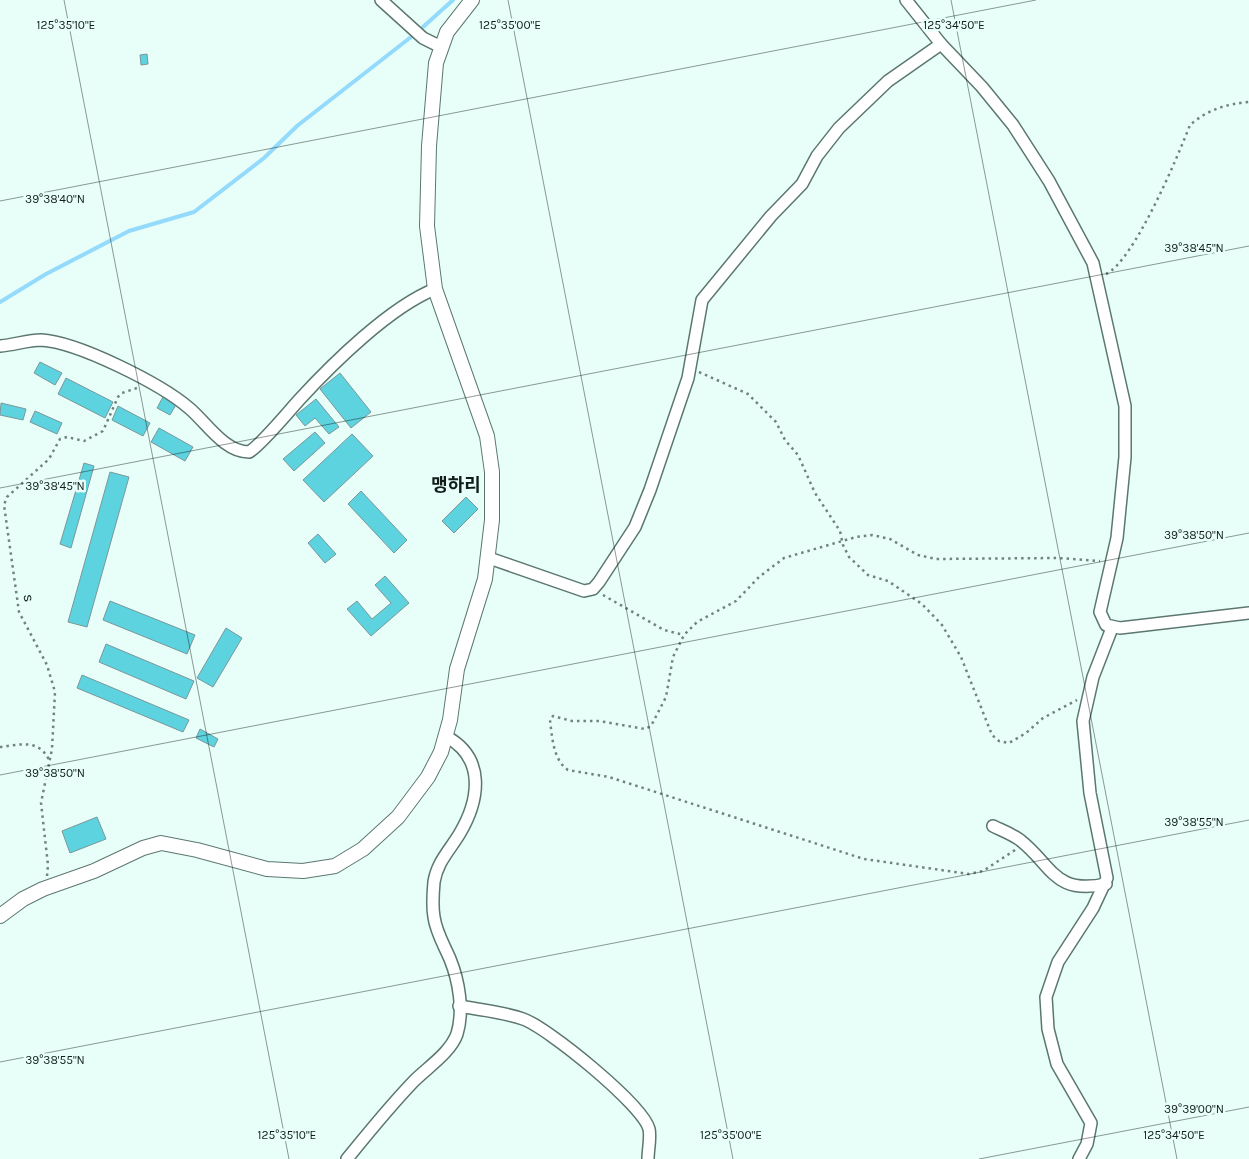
<svg xmlns="http://www.w3.org/2000/svg" width="1249" height="1159" font-family="Karla,'Noto Sans KR',sans-serif">
<rect width="100%" height="100%" fill="#e7fff8"/>
<g fill="none" stroke-linecap="round" stroke-linejoin="round">
<g stroke="#93dafd" stroke-width="4">
<polyline points="423,27 453,0"/>
<polyline points="0,302 46,274 129,231 194,212 264,158 297,126 411,37"/>
</g>
</g>
<g fill="#5dd3df" stroke="#7a979b">
<polygon points="147,54 148,64 141,65 140,55"/>
<polygon points="40,362 62,373 55,385 34,373"/>
<polygon points="340,373 371,412 351,428 320,389"/>
<polygon points="66,378 113,402 105,418 58,394"/>
<polygon points="164,395 177,403 170,415 157,408"/>
<polygon points="316,399 339,427 329,434 315,418 305,426 296,415"/>
<polygon points="1,403 26,409 23,420 0,415"/>
<polygon points="118,406 150,423 143,436 112,420"/>
<polygon points="35,411 62,423 57,434 30,422"/>
<polygon points="159,428 193,447 185,461 151,442"/>
<polygon points="315,432 325,443 294,471 283,459"/>
<polygon points="352,434 373,456 324,502 303,480"/>
<polygon points="84,463 94,466 71,548 60,544"/>
<polygon points="110,472 129,477 87,627 68,622"/>
<polygon points="361,491 407,540 394,553 348,504"/>
<polygon points="466,497 478,509 454,533 442,521"/>
<polygon points="318,534 336,554 325,563 308,543"/>
<polygon points="385,576 409,603 371,636 347,609 357,601 372,619 391,603 375,585"/>
<polygon points="110,601 195,635 187,654 103,620"/>
<polygon points="226,628 242,638 213,687 197,678"/>
<polygon points="106,644 194,681 186,699 99,662"/>
<polygon points="82,675 189,720 183,732 77,688"/>
<polygon points="200,729 218,739 214,747 196,738"/>
<polygon points="97,817 106,839 70,853 62,831"/>
</g>
<g fill="none" stroke-linecap="round" stroke-linejoin="round">
<g stroke="#5c7770" stroke-width="14">
<g id="minor">
<polyline points="381,0 423,38 441,47"/>
<polyline points="906,0 941,44 982,87 1013,125 1049,181 1093,263 1125,406 1125,457 1117,538 1100,612 1106,625 1120,628 1249,613"/>
<path d="M0 346C14 345 28 340 41 340 78 342 161 384 189 408 206 422 224 452 249 452 260 446 289 411 299 400 333 363 390 307 435 289"/>
<polyline points="489,558 584,591 593,589 599,582 635,527 650,490 688,378 702,300 771,216 802,184 817,156 839,128 888,81 941,44"/>
<path d="M993 826C1001 830 1012 834 1020 840 1053 866 1054 895 1106 884"/>
<path d="M459 1006C481 1010 503 1012 523 1019 547 1027 643 1105 649 1129 651 1137 648 1150 648 1159"/>
<path d="M347 1159C368 1133 390 1106 414 1081 428 1067 450 1053 457 1034 464 1011 459 981 450 959 444 945 436 932 434 917 432 906 433 893 434 882 437 862 450 850 460 833 480 799 485 758 447 737"/>
<polyline points="1079,1159 1087,1144 1091,1123 1057,1064 1048,1029 1046,997 1058,962 1093,908 1107,878 1090,793 1083,721 1093,677 1112,628"/>
</g>
</g>
<g stroke="#5c7770" stroke-width="16">
<polyline id="tertiary" points="0,916 23,899 43,889 94,871 143,848 161,843 197,850 267,869 303,871 335,866 363,849 398,817 428,777 441,752 450,720 457,669 485,579 492,520 492,472 487,436 435,289 427,226 429,146 436,63 447,32 472,0"/>
</g>
<g stroke="#72837e" stroke-width="2.5" stroke-dasharray="2.5 4" stroke-linecap="butt">
<path d="M1106 274C1134 261 1178 156 1190 125 1207 110 1226 104 1249 102"/>
<polyline points="699,372 748,394 776,422 785,440 798,455 815,493 840,531 843,545 849,557 868,575 888,581 922,604 942,625 961,657 992,735 999,741 1009,743 1026,733 1043,718 1077,700"/>
<polyline points="603,595 664,630 684,635"/>
<path d="M0 747C18 745 39 738 49 760"/>
<path d="M1015 850 983 871 969 874 864 859 609 777 568 770C553 760 552 736 550 720L553 716 572 721H599L645 729 651 726 666 697 673 657 684 635 697 622 736 601 759 577 784 558 856 537 872 535 890 539 918 555 936 559 1058 558 1100 561"/>
<polyline points="47,876 48,865 41,803 52,749 55,692 47,665 19,612 4,505 7,497 49,459 60,439 67,437 84,441 103,431 118,397 122,393 137,388"/>
</g>
<use href="#minor" stroke="#fff" stroke-width="11"/>
<use href="#tertiary" stroke="#fff" stroke-width="14"/>
</g>
<path fill="none" stroke="#121d1a" stroke-width="1" stroke-opacity="0.45" d="M64 0 289 1159M508 0 733 1159M951 0 1177 1159M0 201 1036 0M0 488 1249 246M0 775 1249 533M0 1062 1249 820M979 1159 1249 1107"/>
<g text-anchor="middle" stroke-width="5" stroke-linejoin="round" paint-order="stroke">
<g font-size="15" fill="#121d1a" stroke="#e7fff8">
<text transform="translate(29 598) rotate(82)" y="5">s</text>
</g>
<g font-size="18" font-weight="bold" fill="#121d1a" stroke="#e7fff8">
<text x="456" y="491">맹하리</text>
</g>
</g>
<g font-size="12" text-anchor="middle" fill="#121d1a" stroke="#e7fff8" stroke-width="5" stroke-linejoin="round" paint-order="stroke">
<text x="66" y="29">125°35'10"E</text>
<text x="510" y="29">125°35'00"E</text>
<text x="954" y="29">125°34'50"E</text>
<text x="55" y="203">39°38'40"N</text>
<text x="1194" y="252">39°38'45"N</text>
<text x="55" y="490">39°38'45"N</text>
<text x="1194" y="539">39°38'50"N</text>
<text x="55" y="777">39°38'50"N</text>
<text x="1194" y="826">39°38'55"N</text>
<text x="55" y="1064">39°38'55"N</text>
<text x="1194" y="1113">39°39'00"N</text>
<text x="287" y="1139">125°35'10"E</text>
<text x="731" y="1139">125°35'00"E</text>
<text x="1174" y="1139">125°34'50"E</text>
</g>
</svg>
